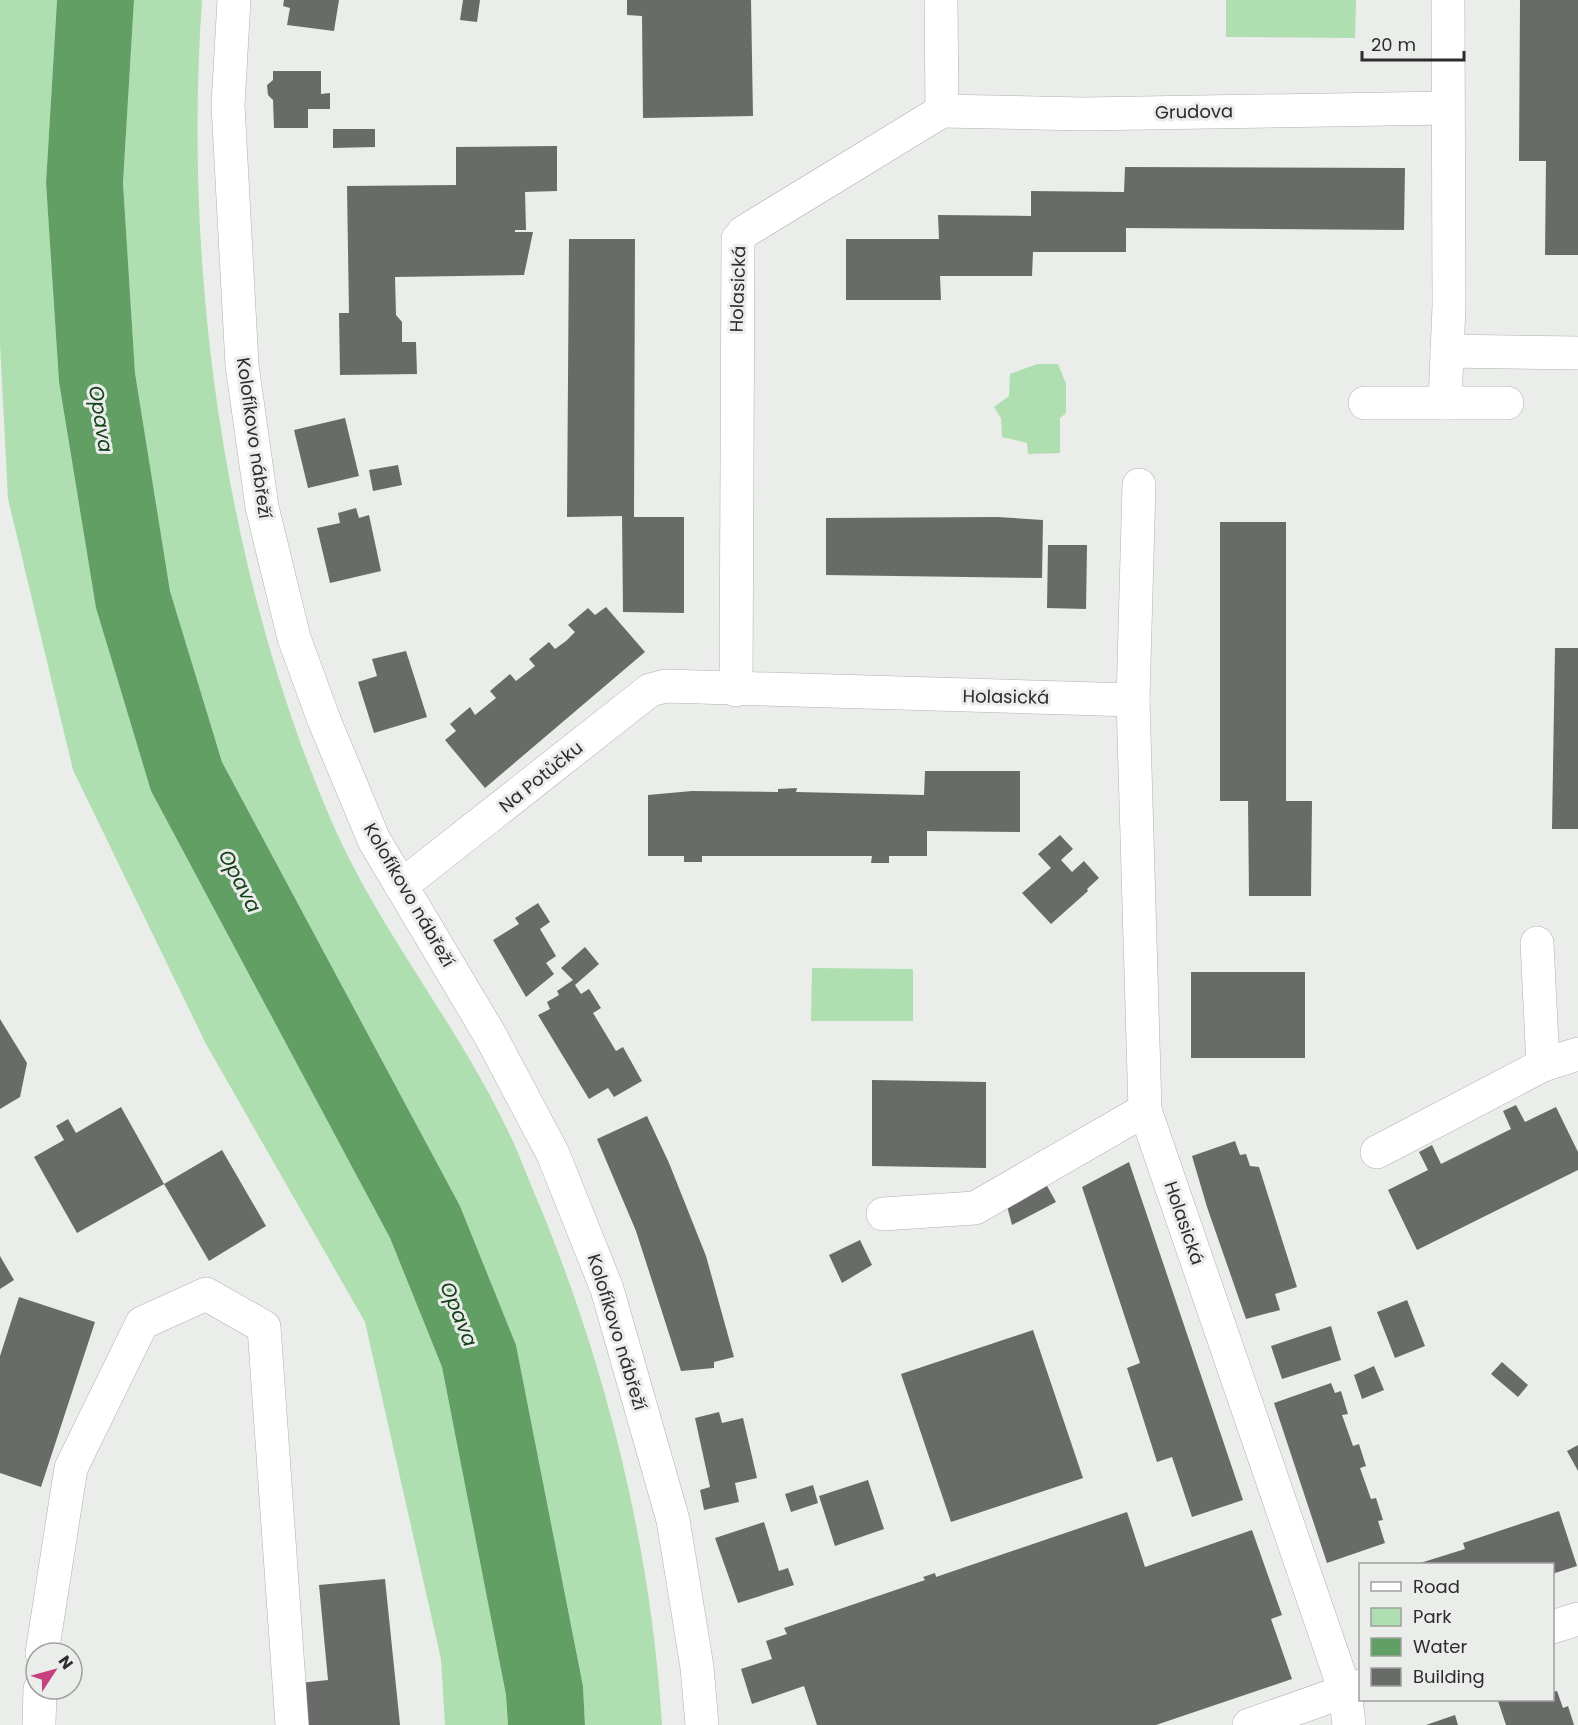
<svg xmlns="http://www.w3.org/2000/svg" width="1578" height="1725" font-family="Poppins,sans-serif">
<rect width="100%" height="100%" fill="#eaedea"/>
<g fill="#afdeb1">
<polygon points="0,0 57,0 46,183 59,382 96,608 151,791 390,1238 442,1367 506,1695 508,1725 445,1725 441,1659 365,1322 206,1044 73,770 8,499 0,344"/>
<path d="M134 0H202C183 271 224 571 331 820 378 929 456 1022 507 1129 519 1153 528 1179 539 1204 607 1369 651 1547 662 1725H585L583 1685 516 1345 460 1206 222 762 170 591 135 373 123 183Z"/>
<polygon points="1226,0 1356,0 1355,38 1226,37"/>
<polygon points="1037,364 1058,364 1066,384 1066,413 1060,418 1060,453 1028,454 1027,443 1002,437 1001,418 994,407 1009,396 1010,374"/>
<polygon points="812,968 913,969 913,1021 811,1021"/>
</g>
<polygon fill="#619f65" points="57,0 134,0 123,183 135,373 170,591 222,762 460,1206 516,1345 583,1686 585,1725 508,1725 506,1695 442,1367 390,1238 151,791 96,608 59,382 46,183"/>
<g fill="#696b69">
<polygon points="284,0 339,0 334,31 287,25 290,8 283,6"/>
<polygon points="463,0 480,0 477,22 460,20"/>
<polygon points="627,0 751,0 753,116 643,118 642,16 627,15"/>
<polygon points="1520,0 1578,0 1578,255 1545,255 1546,161 1519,161"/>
<polygon points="273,71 321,71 321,94 330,93 330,109 308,109 308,128 274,128 273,100 268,95 267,85 273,80"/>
<polygon points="333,129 375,129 375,147 333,148"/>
<polygon points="557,146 557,191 525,192 526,230 515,230 515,232 533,232 524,275 395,277 396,315 402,322 402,342 416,342 417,374 340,375 339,313 349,313 347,186 456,185 456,147"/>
<polygon points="1125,167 1405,168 1404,230 1126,228 1126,252 1033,252 1032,276 940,276 941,300 846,300 846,239 939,239 938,215 1031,216 1031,191 1124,192"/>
<polygon points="569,239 635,239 634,517 684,517 684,613 623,612 622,516 567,517"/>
<polygon points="345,418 359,476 308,488 294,430"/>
<polygon points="398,465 402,485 373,491 369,470"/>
<polygon points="356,508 359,518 369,515 381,571 330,583 317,528 340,523 338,513"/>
<polygon points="997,517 1043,520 1042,578 826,575 826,518"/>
<polygon points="1220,522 1286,522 1286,801 1312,801 1311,896 1249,896 1248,801 1220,801"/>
<polygon points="1048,545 1087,545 1086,609 1047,608"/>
<polygon points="606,607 645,652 485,788 445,740 456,731 450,724 470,707 475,715 496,698 490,691 510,674 516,681 535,666 529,659 549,642 555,649 566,641 575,632 568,625 588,608 595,615"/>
<polygon points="1555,648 1578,648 1578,829 1552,829"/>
<polygon points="406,651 427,717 374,733 358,682 377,676 372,659"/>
<polygon points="925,771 1020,771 1020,832 927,831 927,856 889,856 889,863 871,863 872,856 702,856 702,862 684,862 684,856 648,856 648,795 692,791 778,792 778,789 797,788 796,792 924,795"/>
<polygon points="1060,835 1073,849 1061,860 1072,872 1084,861 1099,878 1087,889 1088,891 1051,924 1022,893 1051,868 1038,854"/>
<polygon points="538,903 550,922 540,929 556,956 546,963 554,974 526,997 493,940 519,924 515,918"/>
<polygon points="585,947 599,964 575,985 581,994 589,989 601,1008 593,1013 616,1051 623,1047 642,1081 614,1097 608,1088 589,1099 538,1015 550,1009 547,1002 559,995 557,991 573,980 561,968"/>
<rect x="1191" y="972" width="114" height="86"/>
<polygon points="0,1019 27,1063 20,1097 0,1109"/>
<polygon points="872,1080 986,1082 986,1168 872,1166"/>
<polygon points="1516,1105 1525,1122 1556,1107 1578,1152 1578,1170 1417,1250 1388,1190 1428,1170 1419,1152 1432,1145 1441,1164 1511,1129 1503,1111"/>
<polygon points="121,1107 164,1184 77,1233 34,1157 64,1140 56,1126 68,1119 76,1133"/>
<polygon points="647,1116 669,1163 706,1256 734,1357 714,1362 714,1368 681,1371 636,1231 597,1139"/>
<polygon points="1235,1141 1240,1155 1246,1154 1250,1166 1259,1167 1297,1287 1275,1294 1280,1310 1246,1319 1207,1207 1192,1156"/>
<polygon points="222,1150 266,1226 209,1261 164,1184"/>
<polygon points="1129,1162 1243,1500 1192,1517 1172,1457 1157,1462 1127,1368 1140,1363 1082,1187"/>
<polygon points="1046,1184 1056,1202 1012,1225 1007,1206"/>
<polygon points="860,1240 872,1265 842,1283 829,1255"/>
<polygon points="0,1256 14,1280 0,1289"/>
<polygon points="19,1297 95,1322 41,1487 0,1473 0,1356"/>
<polygon points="1407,1300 1425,1346 1395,1358 1377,1312"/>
<polygon points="1331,1326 1341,1360 1282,1379 1271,1346"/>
<polygon points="1033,1330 1083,1478 951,1522 901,1374"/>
<polygon points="1502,1362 1528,1385 1518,1397 1491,1374"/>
<polygon points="1374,1366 1384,1390 1362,1399 1354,1375"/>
<polygon points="1331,1383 1335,1393 1341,1391 1348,1414 1342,1415 1353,1446 1359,1444 1366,1466 1360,1468 1371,1499 1376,1498 1383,1520 1378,1521 1385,1543 1327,1563 1274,1403"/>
<polygon points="719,1412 722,1423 743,1418 757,1478 735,1483 739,1502 704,1510 700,1490 710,1487 695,1418"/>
<polygon points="1578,1445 1578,1471 1567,1451"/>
<polygon points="868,1480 884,1529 835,1546 819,1496"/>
<polygon points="813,1485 818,1503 791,1512 785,1494"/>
<polygon points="1559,1511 1577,1566 1552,1574 1552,1564 1417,1564 1465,1549 1463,1543"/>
<polygon points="1127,1512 1145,1567 1252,1530 1282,1615 1271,1619 1292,1679 1156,1725 817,1725 804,1686 752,1704 741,1669 772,1659 766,1641 787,1634 784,1628 925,1580 923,1577 935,1573 936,1577"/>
<polygon points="764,1522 779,1571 788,1568 794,1585 738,1603 715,1538"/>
<polygon points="385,1579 400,1725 305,1725 300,1683 328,1680 319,1585"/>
<polygon points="1557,1691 1563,1708 1568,1706 1574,1725 1506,1725 1498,1701 1552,1700 1552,1692"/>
<polygon points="1455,1715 1458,1725 1426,1725"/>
</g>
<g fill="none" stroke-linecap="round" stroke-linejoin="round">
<g stroke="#afb1af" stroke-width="34">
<g id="minor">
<polyline points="234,0 228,105 242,365 262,507 294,638 324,720 374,840 490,1035 553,1154 607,1289 673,1520 697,1667 702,1725"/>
<polyline points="942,111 1083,114 1446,108"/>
<polyline points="1447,351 1578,353"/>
<polyline points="1365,403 1445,403 1449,306 1448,0"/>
<polyline points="1445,403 1507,403"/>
<polyline points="1139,485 1133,700 1145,1110 1345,1691 1349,1725"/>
<polyline points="736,690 738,239 744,232 942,111 941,0"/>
<polyline points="401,886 650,690 666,686 1133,700"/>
<polyline points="1537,943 1543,1065"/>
<polyline points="1377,1152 1543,1065 1578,1054"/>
<polyline points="883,1214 975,1208 1145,1110"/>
<polyline points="1552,1627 1578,1619"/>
<polyline points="42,1653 71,1468 142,1323 206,1294 264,1327 292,1725"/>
<polyline points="39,1725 40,1689"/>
<polyline points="1249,1725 1360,1686"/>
</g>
</g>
<use href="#minor" stroke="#fff" stroke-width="33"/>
</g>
<g text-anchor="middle" stroke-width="6" stroke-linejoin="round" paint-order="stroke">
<g font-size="18" fill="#2c2d2c" stroke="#eaedea">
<text transform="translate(1194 112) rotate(-1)" y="6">Grudova</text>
<text transform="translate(738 289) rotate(-88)" y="6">Holasická</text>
<text transform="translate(254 438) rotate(82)" y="6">Kolofíkovo nábřeží</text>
<text transform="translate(1006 697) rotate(1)" y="6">Holasická</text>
<text transform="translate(541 777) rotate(-39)" y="6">Na Potůčku</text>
<text transform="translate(409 895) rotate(60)" y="6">Kolofíkovo nábřeží</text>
<text transform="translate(1184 1223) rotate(71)" y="6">Holasická</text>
<text transform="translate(617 1332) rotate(73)" y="6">Kolofíkovo nábřeží</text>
</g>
<g font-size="20" font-style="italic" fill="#16421b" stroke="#eaedea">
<text transform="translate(101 419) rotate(81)" y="7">Opava</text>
<text transform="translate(240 881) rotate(62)" y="7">Opava</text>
<text transform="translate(459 1314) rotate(68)" y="7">Opava</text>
</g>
</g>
<rect x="1359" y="1563" width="195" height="138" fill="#eaedea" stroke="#9ea09e" stroke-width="1.5"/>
<rect x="1371" y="1582" width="30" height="9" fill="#ffffff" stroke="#9ea09e" stroke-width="1.5"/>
<text x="1413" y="1593" font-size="18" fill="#2c2d2c">Road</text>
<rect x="1371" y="1608" width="30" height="18" fill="#afdeb1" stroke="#9ea09e" stroke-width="1.5"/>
<text x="1413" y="1623" font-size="18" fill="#2c2d2c">Park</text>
<rect x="1371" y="1638" width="30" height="18" fill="#619f65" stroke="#9ea09e" stroke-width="1.5"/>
<text x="1413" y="1653" font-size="18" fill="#2c2d2c">Water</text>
<rect x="1371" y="1668" width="30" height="18" fill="#696b69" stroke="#9ea09e" stroke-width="1.5"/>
<text x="1413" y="1683" font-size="18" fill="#2c2d2c">Building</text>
<g transform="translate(54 1671) rotate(54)"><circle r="28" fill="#eaedea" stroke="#9ea09e" stroke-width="1.5"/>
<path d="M0-4.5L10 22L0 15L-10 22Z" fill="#c7407e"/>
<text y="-9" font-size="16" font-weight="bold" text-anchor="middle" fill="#2c2d2c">N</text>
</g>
<path d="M1362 51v9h102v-9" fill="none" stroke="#2c2d2c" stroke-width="3"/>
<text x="1371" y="51" font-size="18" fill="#2c2d2c" stroke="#eaedea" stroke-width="4.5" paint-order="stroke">20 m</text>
</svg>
